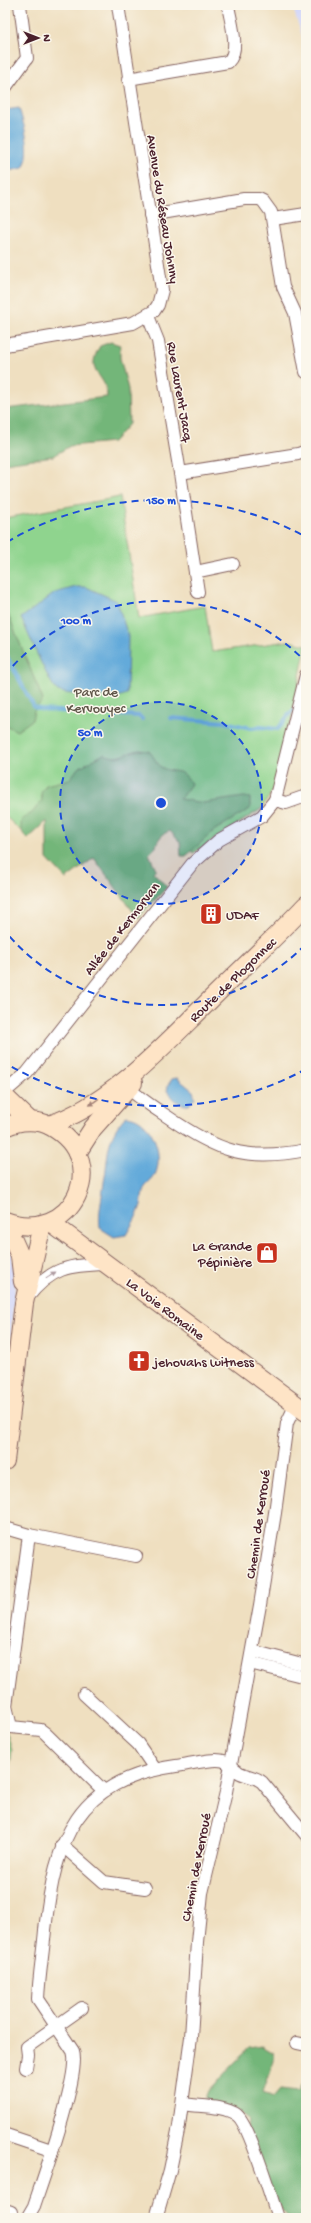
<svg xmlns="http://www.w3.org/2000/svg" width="311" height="2223" font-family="'Gochi Hand',sans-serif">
<rect width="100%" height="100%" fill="#fbf7ec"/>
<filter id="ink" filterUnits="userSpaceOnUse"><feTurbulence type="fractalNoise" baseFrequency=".025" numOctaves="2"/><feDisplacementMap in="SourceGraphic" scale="8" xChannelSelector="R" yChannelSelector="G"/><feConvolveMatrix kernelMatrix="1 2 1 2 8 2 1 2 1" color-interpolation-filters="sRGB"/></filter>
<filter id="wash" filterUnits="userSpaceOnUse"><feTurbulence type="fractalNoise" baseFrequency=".012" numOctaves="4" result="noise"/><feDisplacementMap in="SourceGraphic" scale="16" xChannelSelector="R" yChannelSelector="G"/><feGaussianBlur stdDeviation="0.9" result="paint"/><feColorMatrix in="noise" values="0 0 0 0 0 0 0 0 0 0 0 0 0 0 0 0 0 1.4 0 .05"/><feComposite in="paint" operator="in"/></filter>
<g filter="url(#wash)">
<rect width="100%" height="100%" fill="#efdfc0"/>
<g fill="#d4d8f9">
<polygon points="292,5 306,5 306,48"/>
<polygon points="5,1238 11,1248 16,1276 5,1400"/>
</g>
<g fill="#8fd48e" stroke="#6c7a5c">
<polygon points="120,497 139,618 205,606 212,652 288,641 306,645 291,722 274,789 261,809 193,853 136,780 54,810 20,830 5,816 5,518"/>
<polygon points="5,1727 12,1750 5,1806"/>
</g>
<g fill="#73b679" stroke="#5e6a52">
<path d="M111 342 120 345V358L128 389 129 424 113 442 70 446 53 456 5 463V409L107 397C107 372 83 375 100 346Z"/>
<polygon points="5,614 8,614 43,700 34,711 32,720 17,731 5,725"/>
<path d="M139 750 149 751C153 755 157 764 161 767 174 775 183 766 191 784L180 799 203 803 244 797 250 798V809L215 830 186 856H181L180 842 170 831C163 833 157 839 156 847L149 854 156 869 153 872 167 887 138 918 94 858 66 879 47 859V821L28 839C21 833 20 828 22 819L32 813 42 800 41 793 46 785 70 779 78 768 104 754C120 761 124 753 139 750Z"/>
<polygon points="262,2046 274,2053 274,2061 263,2092 272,2098 280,2089 298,2091 306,2076 306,2218 287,2218 275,2199 247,2127 248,2119 235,2109 205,2102 207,2093 233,2064 250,2048"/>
</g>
<g fill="#64aada" stroke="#576482">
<path d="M19 108C24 126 33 151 23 168L5 172V110Z"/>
<path d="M76 587H86L117 601 128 636 127 694C115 699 104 696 91 695 81 694 67 695 58 691 50 687 27 630 21 618L55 593Z"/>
<path d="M177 1078 193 1091 195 1098 189 1105C179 1106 173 1098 167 1091L168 1085 172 1079Z"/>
<path d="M126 1116C151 1117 165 1153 155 1175 153 1180 148 1183 145 1187 141 1192 143 1201 140 1208 137 1217 131 1226 126 1235L114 1237 100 1228C98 1212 102 1199 104 1182 109 1155 105 1138 126 1116Z"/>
</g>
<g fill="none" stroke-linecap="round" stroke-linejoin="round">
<g stroke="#64aada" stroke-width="4">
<polyline points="5,653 34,707 43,710 139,716 142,719"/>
<polyline points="170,718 225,722 251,728 261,727 278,729 290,713 293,711 306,714"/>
</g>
</g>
</g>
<g filter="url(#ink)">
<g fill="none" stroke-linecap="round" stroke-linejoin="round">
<g stroke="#84625f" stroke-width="14">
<g id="street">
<path d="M128 79 228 62C241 50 230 20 228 5"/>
<polyline points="5,88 27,58 20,5"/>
<polyline points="150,215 244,199 259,199 263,201 271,212 283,287 295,313 306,372"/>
<polyline points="273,219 306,214"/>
<polyline points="148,316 158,341 180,473 298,454 306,451"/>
<polyline points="5,345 133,323 154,311 158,305 162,290 118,5"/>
<polyline points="180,473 198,592"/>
<polyline points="195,572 233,564"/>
<polyline points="275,800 306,675"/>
<path d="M124 1084C137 1097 153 1107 168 1117 217 1151 246 1162 306 1150"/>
<polyline points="5,1092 27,1073 192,864 219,840 262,816 275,800 286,803 306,796"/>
<path d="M27 1298C51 1267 69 1265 106 1264"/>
<polyline points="5,1528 29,1535 136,1556"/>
<polyline points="29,1535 6,1706 11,1727 41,1730 45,1733 104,1791"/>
<polyline points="252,1651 306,1665"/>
<polyline points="250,1663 306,1677"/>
<polyline points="84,1694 138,1744 155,1769"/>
<polyline points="62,1845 104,1882 145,1888"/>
<polyline points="297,2043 306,2045"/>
<polyline points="26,2068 28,2055 27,2047 82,2008"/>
<path d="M183 2104C199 2107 223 2105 237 2115 249 2124 272 2200 278 2218"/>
<polyline points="6,2135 51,2150"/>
<polyline points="5,2210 11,2212"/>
<path d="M27 2218 34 2206C43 2179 81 2073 73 2051L38 1999C39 1976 43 1953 45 1930 55 1839 76 1780 176 1766 187 1765 214 1757 224 1761 230 1763 234 1770 240 1773 248 1777 255 1776 262 1782L306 1835"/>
<polyline points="156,2218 170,2170 179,2126 191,2037 197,1942 202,1893 226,1792 260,1605 275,1513 287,1423 296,1404"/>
</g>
</g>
<g stroke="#84625f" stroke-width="20">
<g id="secondary">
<polyline points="5,1097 30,1121"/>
<path d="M49 1125C109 1105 160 1049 204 1006 238 972 273 940 306 905"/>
<path d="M5 1127C20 1120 38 1119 52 1127 112 1161 73 1246 5 1221"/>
<polyline points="77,1153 93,1128 133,1083"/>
<polyline points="5,1222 20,1256 23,1282"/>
<polyline points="51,1223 306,1412"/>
<polyline points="5,1461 24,1303 42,1225"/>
</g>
</g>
<use href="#street" stroke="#fff" stroke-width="12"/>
<use href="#secondary" stroke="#fee4c6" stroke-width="18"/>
</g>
<defs><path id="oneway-solid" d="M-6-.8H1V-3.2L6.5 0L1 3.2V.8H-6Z"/></defs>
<use fill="#a48278" href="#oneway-solid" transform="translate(94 1102) rotate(144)"/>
<use fill="#ae9aa0" href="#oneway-solid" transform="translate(51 1275) rotate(-33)"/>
</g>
<circle cx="161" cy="803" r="101" fill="#1d4ed8" fill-opacity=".12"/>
<g fill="none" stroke="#1d4ed8" stroke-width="2" stroke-dasharray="7 5">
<circle cx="161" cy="803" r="101"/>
<path d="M305 945A202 202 0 0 1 5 931M5 675A202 202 0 0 1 305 661"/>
<path d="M306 1069A303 303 0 0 1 7 1064M7 542A303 303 0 0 1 306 537"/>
</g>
<defs>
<g id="building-square" transform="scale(1.15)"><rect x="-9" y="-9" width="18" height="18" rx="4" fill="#c8321e" stroke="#fbf7ec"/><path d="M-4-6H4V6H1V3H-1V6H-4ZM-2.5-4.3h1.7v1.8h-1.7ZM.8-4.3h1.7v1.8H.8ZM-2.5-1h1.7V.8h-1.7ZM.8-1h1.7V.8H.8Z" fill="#fff"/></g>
<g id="shop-square" transform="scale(1.15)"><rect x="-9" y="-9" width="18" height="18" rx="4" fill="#c8321e" stroke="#fbf7ec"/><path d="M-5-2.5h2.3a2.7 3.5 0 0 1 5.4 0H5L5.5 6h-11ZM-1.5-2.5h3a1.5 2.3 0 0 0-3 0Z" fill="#fff"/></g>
<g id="church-square" transform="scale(1.15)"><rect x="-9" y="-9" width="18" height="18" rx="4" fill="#c8321e" stroke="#fbf7ec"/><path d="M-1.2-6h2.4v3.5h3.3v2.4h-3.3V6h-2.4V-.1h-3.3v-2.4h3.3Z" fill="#fff"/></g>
</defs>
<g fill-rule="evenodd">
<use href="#building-square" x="211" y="914"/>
<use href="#shop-square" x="267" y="1253"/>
<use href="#church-square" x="139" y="1361"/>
</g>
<g text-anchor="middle" stroke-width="3" stroke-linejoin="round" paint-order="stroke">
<g font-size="14" fill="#4a1f2b" stroke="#fbf7ec">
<text transform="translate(164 209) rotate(81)" y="5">Avenue du Réseau Johnny</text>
<text transform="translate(181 391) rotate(80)" y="5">Rue Laurent Jacq</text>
<text transform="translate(121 928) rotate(-52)" y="5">Allée de Kermorvan</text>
<text transform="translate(232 979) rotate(-44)" y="5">Route de Plogonnec</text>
<text transform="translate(166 1308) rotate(37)" y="5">La Voie Romaine</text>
<text transform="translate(257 1524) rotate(-82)" y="5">Chemin de Kerroué</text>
<text transform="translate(195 1867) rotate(-79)" y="5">Chemin de Kerroué</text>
</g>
<g font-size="14" fill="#5f5549" stroke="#fbf7ec">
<text x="96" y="696">Parc de<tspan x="96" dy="16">Kervouyec</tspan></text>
</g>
<g font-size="14" fill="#4a1f2b" stroke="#fbf7ec" text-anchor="start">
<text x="226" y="919">UDAF</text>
<text x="252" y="1250" text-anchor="end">La Grande<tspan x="252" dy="16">Pépinière</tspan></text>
<text x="154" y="1366">jehovahs witness</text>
</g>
</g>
<circle cx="161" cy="803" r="6" fill="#1d4ed8" stroke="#fbf7ec" stroke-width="2"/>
<g font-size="12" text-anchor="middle" font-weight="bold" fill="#1d4ed8" stroke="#fbf7ec" stroke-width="3" stroke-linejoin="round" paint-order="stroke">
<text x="161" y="504">150 m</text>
<text x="76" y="624">100 m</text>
<text x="90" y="736">50 m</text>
</g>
<rect width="311" height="2223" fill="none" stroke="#fbf7ec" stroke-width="20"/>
<g transform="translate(38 38) rotate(90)" stroke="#fbf7ec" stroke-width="3" paint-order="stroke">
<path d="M0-3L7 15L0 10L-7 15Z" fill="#4a1f2b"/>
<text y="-6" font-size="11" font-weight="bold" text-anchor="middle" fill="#4a1f2b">N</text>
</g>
</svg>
